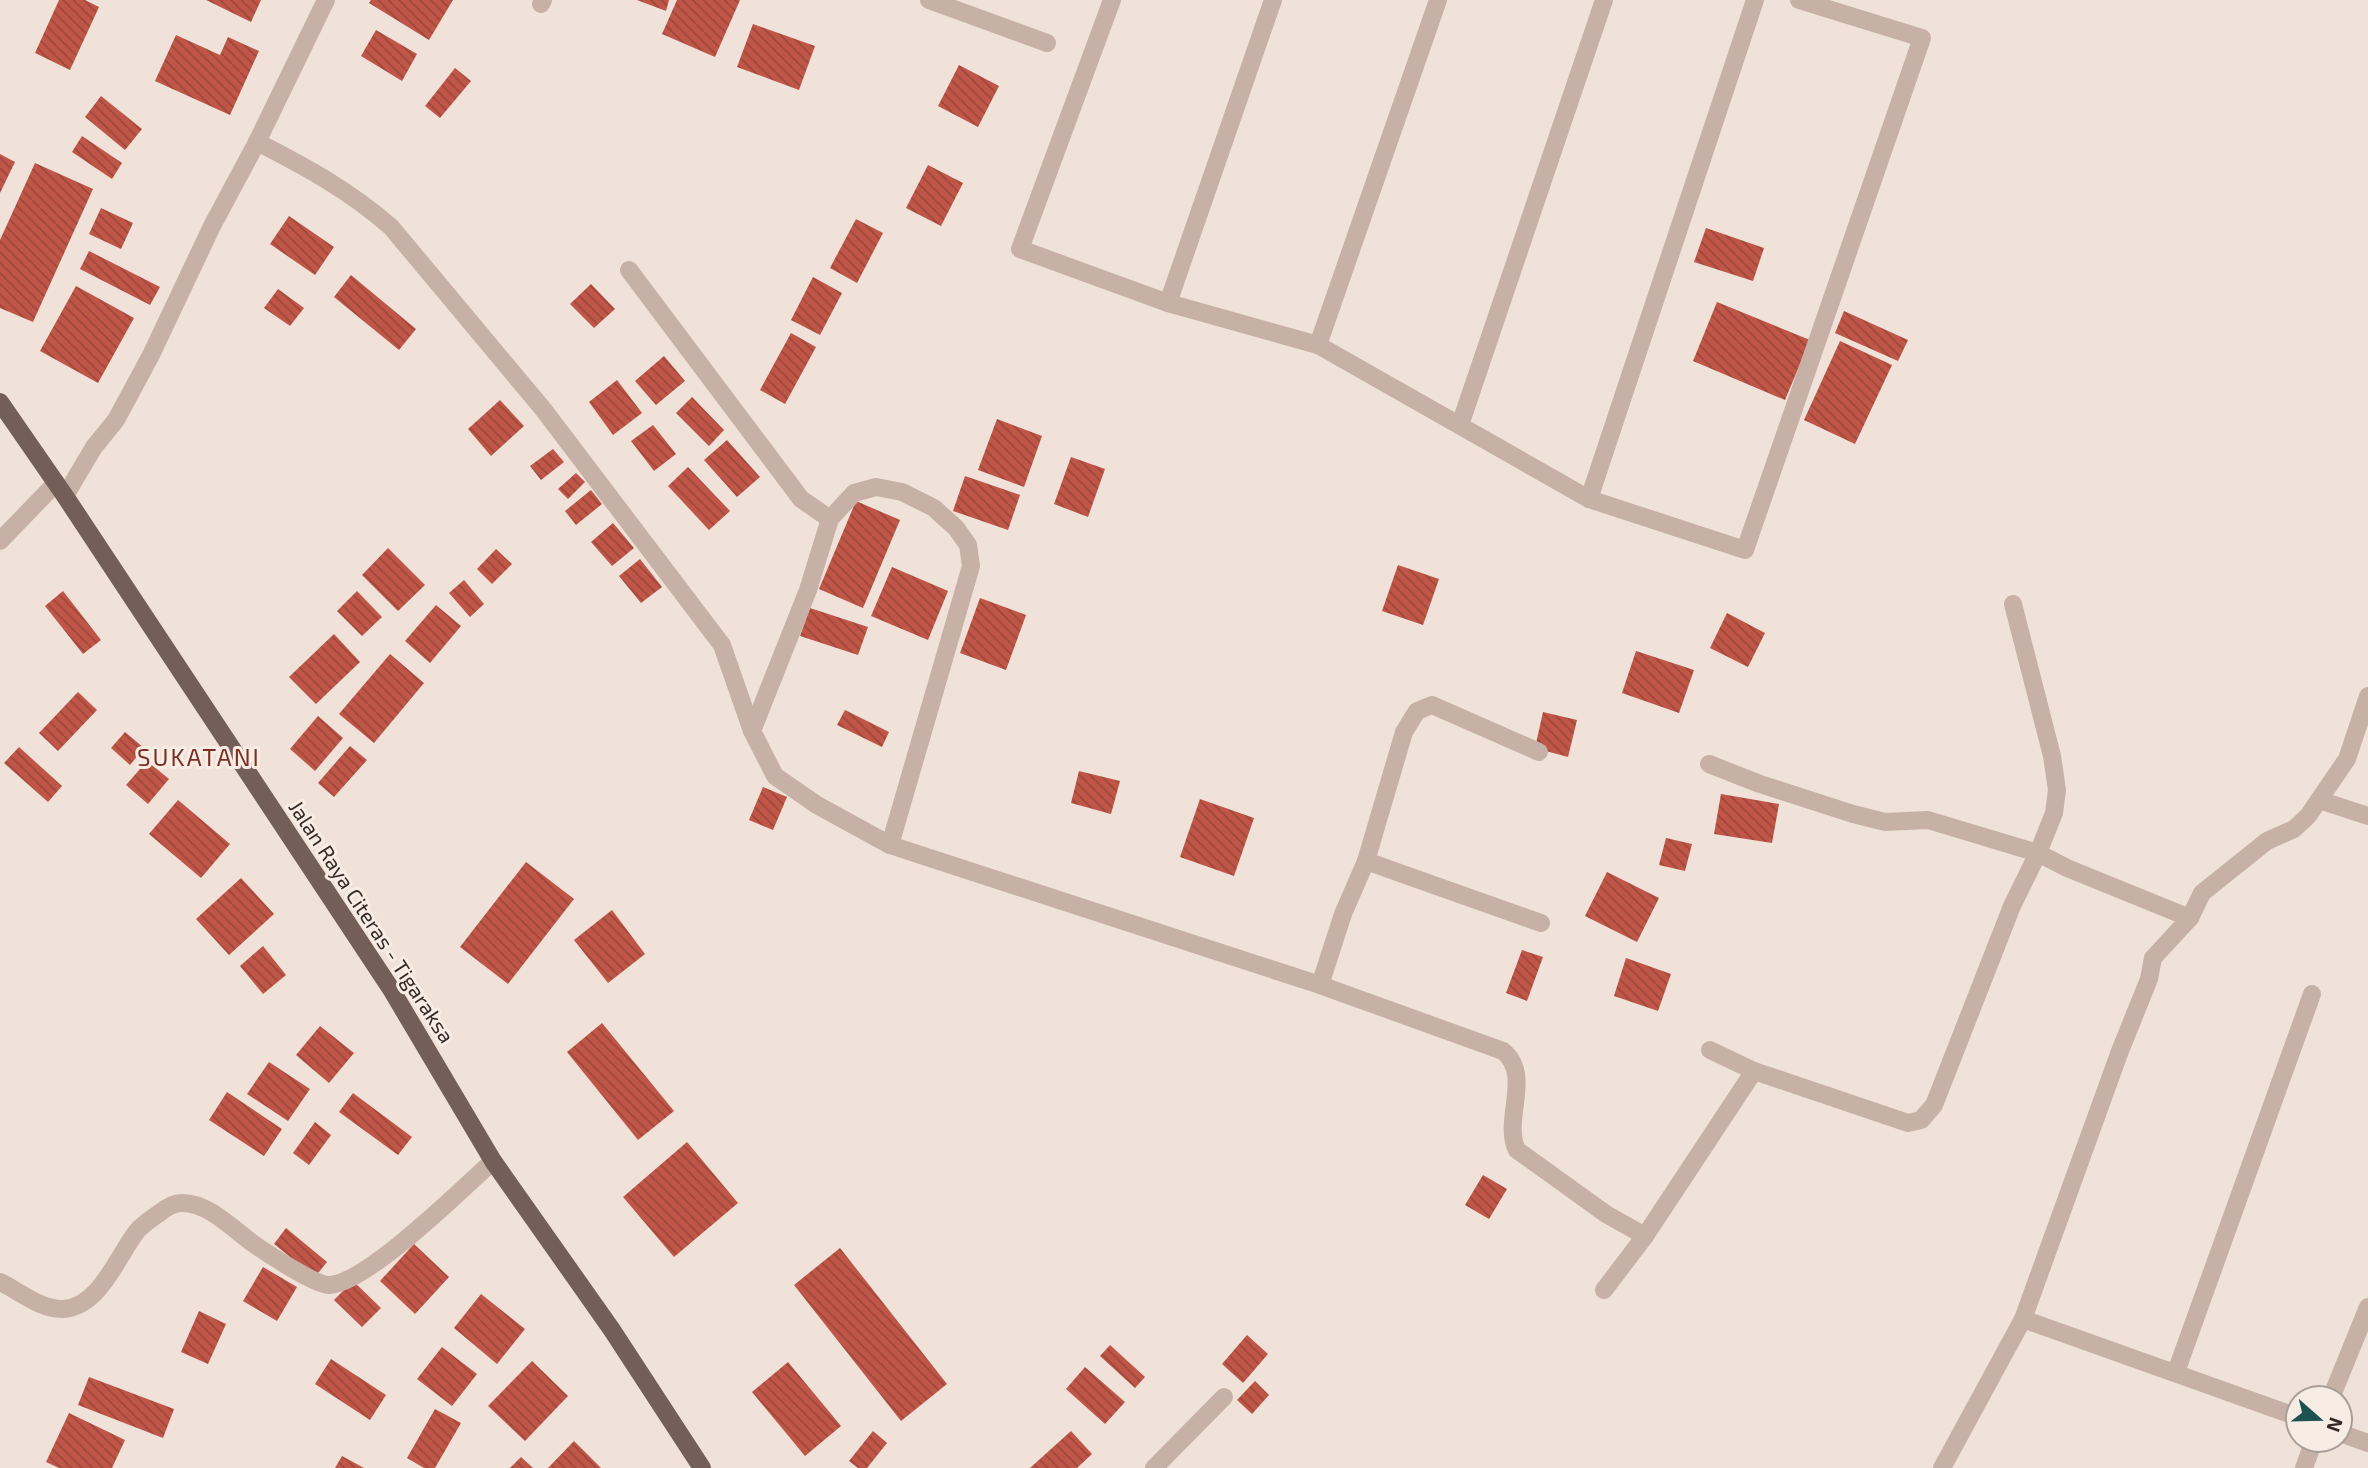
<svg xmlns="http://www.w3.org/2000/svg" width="2368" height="1468" font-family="'Exo 2',sans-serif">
<defs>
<pattern id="building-back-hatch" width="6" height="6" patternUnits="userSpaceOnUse" patternTransform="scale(1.75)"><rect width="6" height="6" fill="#c05647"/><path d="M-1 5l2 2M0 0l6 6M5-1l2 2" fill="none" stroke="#9d473b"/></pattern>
</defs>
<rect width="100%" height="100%" fill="#f0e2d9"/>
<g fill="url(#building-back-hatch)">
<polygon points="59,0 85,0 99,7 70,70 35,53"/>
<polygon points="206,0 261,0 251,22"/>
<polygon points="371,0 453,0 429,40 369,3"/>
<polygon points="637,0 669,0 666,11"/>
<polygon points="677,0 740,0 715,57 662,34"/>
<polygon points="753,24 815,46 799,90 737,67"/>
<polygon points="376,30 417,54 402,81 361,56"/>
<polygon points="176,35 220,55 228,37 259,51 230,115 155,81"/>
<polygon points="959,65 999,86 978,127 938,106"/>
<polygon points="455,68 471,81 440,118 425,106"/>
<polygon points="101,96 142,129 125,150 85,117"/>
<polygon points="82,136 122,163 112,179 72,152"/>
<polygon points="0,154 15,162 0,193"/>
<polygon points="35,163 93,189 33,322 0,308 0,240"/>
<polygon points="928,165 963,183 941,226 906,208"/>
<polygon points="101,208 133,223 121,249 89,234"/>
<polygon points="289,216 334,247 315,275 270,244"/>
<polygon points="856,219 883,233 857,283 830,268"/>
<polygon points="1706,228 1764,248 1753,281 1694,262"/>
<polygon points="89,251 160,287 150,305 80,269"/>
<polygon points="351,275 416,329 399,350 334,297"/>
<polygon points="813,277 842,293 820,335 791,320"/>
<polygon points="591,284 615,309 594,328 570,304"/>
<polygon points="76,286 134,318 98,383 40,351"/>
<polygon points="278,289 304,308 290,326 264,308"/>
<polygon points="1717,302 1810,340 1785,400 1693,361"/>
<polygon points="1844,311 1908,340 1898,361 1835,333"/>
<polygon points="791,333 816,347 785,404 760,390"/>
<polygon points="1840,341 1892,365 1855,444 1804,420"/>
<polygon points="664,356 685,381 656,405 635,381"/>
<polygon points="617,380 642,413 613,435 589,402"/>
<polygon points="692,397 724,430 709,446 676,413"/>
<polygon points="500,400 524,426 491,456 468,429"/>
<polygon points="997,419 1042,436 1024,487 978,470"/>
<polygon points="653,425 676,454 654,471 631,441"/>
<polygon points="727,440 760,477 737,497 704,460"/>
<polygon points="553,449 564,462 541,480 530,466"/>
<polygon points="1071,457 1105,469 1088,517 1054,504"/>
<polygon points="688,467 730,511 709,530 668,486"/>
<polygon points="576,473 585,482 568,499 558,489"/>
<polygon points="965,476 1020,495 1008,530 953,511"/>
<polygon points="591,490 602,504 576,525 565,511"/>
<polygon points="856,501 900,520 863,608 819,589"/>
<polygon points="613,523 634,548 612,566 591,542"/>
<polygon points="388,548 425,585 398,611 362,575"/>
<polygon points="496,549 512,564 492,584 477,569"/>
<polygon points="640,559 662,587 641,603 619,576"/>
<polygon points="1398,565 1439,579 1423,625 1382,611"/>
<polygon points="892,567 948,591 928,640 871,616"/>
<polygon points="464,580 484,604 470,617 449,593"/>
<polygon points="63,591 101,640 83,654 45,606"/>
<polygon points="357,591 382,617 362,636 337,611"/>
<polygon points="980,598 1026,615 1006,670 960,653"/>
<polygon points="436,605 461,626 430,663 405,641"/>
<polygon points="810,608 868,627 858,655 800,636"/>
<polygon points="1727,613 1765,633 1748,667 1710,648"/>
<polygon points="334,634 360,662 316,704 289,677"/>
<polygon points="1636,651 1694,670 1679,713 1622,693"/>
<polygon points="390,654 424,683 374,743 339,714"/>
<polygon points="78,692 97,710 58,751 39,733"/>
<polygon points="845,710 889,732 882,747 837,725"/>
<polygon points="1543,712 1577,720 1568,757 1535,748"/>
<polygon points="318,716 343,738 315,771 290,749"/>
<polygon points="125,732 144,748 130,765 111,748"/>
<polygon points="350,746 367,760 334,797 318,783"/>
<polygon points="19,747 62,786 48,802 4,763"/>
<polygon points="147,761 169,779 148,804 126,785"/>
<polygon points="1079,771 1120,781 1111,814 1071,803"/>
<polygon points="763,787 787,797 773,830 749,820"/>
<polygon points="1721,794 1779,804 1772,843 1714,834"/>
<polygon points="1200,799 1254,818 1234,876 1180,857"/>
<polygon points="178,800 230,844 201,878 149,834"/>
<polygon points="1666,838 1692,844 1685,871 1659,865"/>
<polygon points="526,862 574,899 508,984 460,947"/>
<polygon points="1607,872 1659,898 1637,942 1585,916"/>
<polygon points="241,878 274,914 229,955 196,919"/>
<polygon points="612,910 645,954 608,983 574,940"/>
<polygon points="263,946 286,975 263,994 240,966"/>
<polygon points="1522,950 1543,957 1527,1001 1506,993"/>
<polygon points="1626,958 1671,974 1658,1011 1614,996"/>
<polygon points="602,1023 674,1111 638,1140 567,1052"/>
<polygon points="320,1026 354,1053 329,1083 296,1055"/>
<polygon points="269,1062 310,1089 288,1121 247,1094"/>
<polygon points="227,1092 282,1129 264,1156 209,1120"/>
<polygon points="353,1093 412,1137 398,1155 339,1112"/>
<polygon points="315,1122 331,1135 309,1165 293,1153"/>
<polygon points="687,1142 738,1203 674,1257 623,1197"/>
<polygon points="1483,1175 1507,1189 1489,1219 1465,1205"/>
<polygon points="286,1228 327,1262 315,1277 274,1244"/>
<polygon points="414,1244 449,1277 415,1314 380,1281"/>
<polygon points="840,1248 947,1384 901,1421 794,1285"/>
<polygon points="263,1267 297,1287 277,1321 243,1301"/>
<polygon points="353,1281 381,1308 362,1327 334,1300"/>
<polygon points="481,1294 525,1329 497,1364 454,1328"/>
<polygon points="199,1311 226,1324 208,1364 181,1352"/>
<polygon points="1247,1335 1268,1354 1243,1383 1222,1364"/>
<polygon points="1110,1345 1145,1377 1135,1388 1100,1356"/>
<polygon points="442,1347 477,1374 452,1406 417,1379"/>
<polygon points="331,1359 386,1395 370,1420 315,1384"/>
<polygon points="532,1361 568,1396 525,1441 488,1406"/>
<polygon points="788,1362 841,1426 805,1456 752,1392"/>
<polygon points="1085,1367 1125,1402 1105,1424 1066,1389"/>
<polygon points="89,1377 174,1409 163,1438 78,1405"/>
<polygon points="1255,1381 1269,1395 1252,1414 1237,1400"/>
<polygon points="435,1409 461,1423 435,1468 424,1468 407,1458"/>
<polygon points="69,1413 125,1440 112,1468 59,1468 46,1462"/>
<polygon points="873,1431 887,1443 867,1468 858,1468 849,1461"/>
<polygon points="1071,1431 1092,1454 1077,1468 1030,1468"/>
<polygon points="574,1441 601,1468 548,1468"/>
<polygon points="342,1456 364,1468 335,1468"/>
<polygon points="521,1457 533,1468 510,1468"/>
</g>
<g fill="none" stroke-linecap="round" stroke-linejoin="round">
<g stroke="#c7b1a6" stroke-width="18">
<polyline points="929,0 1047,43"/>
<polyline points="1112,0 1020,249 1168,303 1318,345 1589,499 1745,550 1922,38 1799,0"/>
<polyline points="541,4 543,0"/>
<path d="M257 142C306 167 350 191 391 227L543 409 722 645 752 731 775 776 817 805 890 845 1320 985 1503 1051C1533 1075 1502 1121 1517 1150L1606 1214 1645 1236 1754 1071"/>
<polyline points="629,270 801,499 830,519"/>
<polyline points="1168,303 1273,0"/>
<polyline points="1318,345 1438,0"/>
<polyline points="1460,425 1604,0"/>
<polyline points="65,496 94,447 116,420 151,355 212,226 257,142 326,0"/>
<polyline points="1589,499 1755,0"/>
<polyline points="0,541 56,483"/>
<polyline points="752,731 808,590 830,519 854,493 876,487 902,492 934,508 956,528 968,545 971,566 890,845"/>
<polyline points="1709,764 1760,784 1853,814 1885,822 1928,820 2038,853 2067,868 2190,918"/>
<polyline points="2319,800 2368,816"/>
<polyline points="1366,861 1541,923"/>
<polyline points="1320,985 1343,914 1366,861 1404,732 1417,711 1432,705 1539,752"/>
<polyline points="1710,1050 1754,1071 1908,1123 1921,1120 1934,1105 2012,906 2038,853 2054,813 2057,790 2052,756 2013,604"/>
<path d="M0 1282C19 1291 41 1310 63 1309 100 1307 118 1255 137 1231 143 1224 151 1219 158 1214 164 1209 174 1203 182 1203 208 1203 231 1227 251 1242 265 1252 315 1285 329 1285 366 1284 462 1189 493 1161"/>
<polyline points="1604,1290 1645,1236"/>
<polyline points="2023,1319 2298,1417"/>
<polyline points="2176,1372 2312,994"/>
<polyline points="2331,1398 2368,1307"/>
<polyline points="2340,1433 2368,1443"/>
<polyline points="1154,1468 1224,1397"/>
<polyline points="1942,1468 2023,1319 2120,1051 2149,979 2153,958 2190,918 2202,893 2267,841 2294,829 2308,816 2347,759 2368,696"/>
<polyline points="2304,1468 2314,1440"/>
</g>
<polyline stroke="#745e58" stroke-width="18" points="0,402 65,496 391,989 493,1161 612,1330 702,1468"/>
</g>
<g text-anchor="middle" stroke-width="6" stroke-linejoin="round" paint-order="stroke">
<g font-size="21" fill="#332926" stroke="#f8ede5">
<text transform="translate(371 922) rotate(57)" y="7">Jalan Raya Citeras - Tigaraksa</text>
</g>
<g font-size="24" letter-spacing="2" fill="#7e2f24" stroke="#f8ede5">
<text x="199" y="766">SUKATANI</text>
</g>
</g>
<g transform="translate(2319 1419) rotate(110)"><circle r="33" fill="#f8ede5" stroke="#a99f99" stroke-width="2"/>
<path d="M0-5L12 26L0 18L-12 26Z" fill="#1e5250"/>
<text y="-10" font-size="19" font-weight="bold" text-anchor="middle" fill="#332926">N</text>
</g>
</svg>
